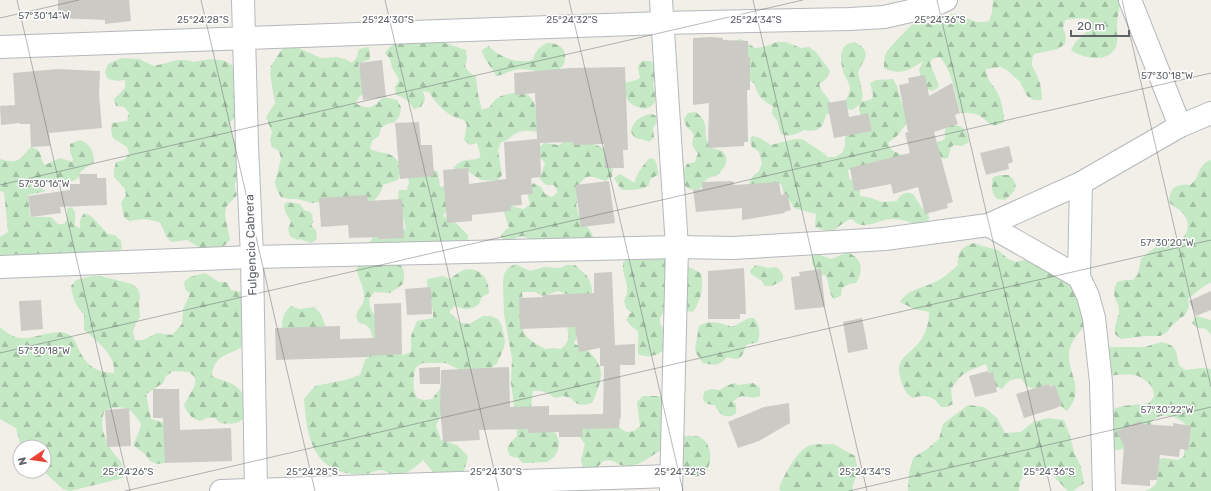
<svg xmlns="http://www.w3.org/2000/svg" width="1211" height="491" font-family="Rubik,sans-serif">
<defs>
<pattern id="forest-firs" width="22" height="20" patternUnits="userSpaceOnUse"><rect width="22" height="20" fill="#c5e8c5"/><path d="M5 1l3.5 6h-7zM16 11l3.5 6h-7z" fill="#a3c0a4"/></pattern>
</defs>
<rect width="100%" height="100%" fill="#f1efe8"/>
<g fill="url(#forest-firs)">
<path d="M993 0H1120C1120 9 1117 16 1117 25 1117 33 1119 44 1114 50 1105 63 1082 58 1071 50L1075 43 1091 27 1089 19 1081 18 1065 20 1063 28 1066 36 1065 44 1058 49 1034 54C1029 67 1034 67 1038 78 1041 85 1042 92 1042 100H1034L1027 96 1020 82 1008 71 1001 67 986 69C987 79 990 82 996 90 1001 98 1004 112 1004 122 989 130 990 121 978 115 974 113 966 113 961 113 956 99 951 65 939 57L932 59 930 63 939 86 936 89 932 91 925 88 923 85 919 70 923 61C910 70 899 76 884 68 884 63 884 58 886 53 887 50 911 25 913 24 919 22 925 24 931 23 938 21 944 15 951 14 964 13 972 26 989 21L992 13Z"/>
<path d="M741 39 755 48 763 47 777 42H786L801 48 809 47 816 52 830 71 826 79 819 84C823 96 830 96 833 111L826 115C823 128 818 133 804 130 795 135 790 137 781 134L777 120 772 114 773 106C763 101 757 96 755 84L748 79 747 72 751 65 733 41Z"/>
<path d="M436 40 466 50 467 58 465 66 469 72 476 77 478 94 482 110 490 107C495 98 499 96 509 94 537 86 537 112 538 132 530 131 522 129 515 134 508 138 510 140 501 142L498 150 502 175 497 181 481 180 469 172 461 171 453 168C466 155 468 163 481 157L477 143 470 145 464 140 467 125 464 120C448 117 437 105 429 92L423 91 425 99 421 107 414 109C409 101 405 98 396 95L395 87 399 80 392 67 390 59 385 53C397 36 404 45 420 44 425 43 430 41 436 40Z"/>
<path d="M855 42C874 53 863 59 858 72L863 96 861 102 872 99 873 95 870 83 876 80 893 79 897 86 901 101 910 118 898 135 888 143C890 153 899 151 905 158L848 170 849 178 860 188V196L871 198 882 202 897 201C901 194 905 191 913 194L922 208 928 213 929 217 928 221C909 227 908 218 892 219 882 219 872 226 862 225 857 225 855 221 851 219 833 227 838 236 815 227L816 214 794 208 790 201 784 196 782 185 779 183 751 186 749 183 753 176 759 171 762 163 759 152 752 147 750 140 752 136 760 138 771 145 794 139H802L825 154 827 157H835L842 153 845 146V138L862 116C859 113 858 108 860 104L852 110 848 109C843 99 849 97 850 89 850 83 846 79 844 74 840 61 837 44 855 42Z"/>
<path d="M547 43C553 43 558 44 562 48 567 54 566 66 558 70 549 75 531 69 520 69 513 69 505 75 496 76 492 66 483 60 482 50L489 46C500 58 518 64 533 60 535 51 539 47 547 43Z"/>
<path d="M292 45 321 58 337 57 345 59 352 63 357 57 359 49 369 47 370 59 358 64 367 92 360 96 355 103C362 107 369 110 376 104 378 103 379 101 381 99 386 96 392 99 397 100L401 107 400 115 395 122 387 124 381 128 379 136 372 141 370 149C378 153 384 152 391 155 395 157 398 162 401 164V172L398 180 383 185C380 195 377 199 368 204L320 202 312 203 297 199H289L281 197 277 190 275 182 281 159 279 151 272 147 270 140 272 132 266 117 275 103 270 74 271 66 284 46Z"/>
<path d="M122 58 139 59 154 66 178 60H186L194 62 210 59 225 61 232 65 236 73 243 111 230 122C230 132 234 143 242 150 242 157 242 164 241 170 240 181 231 178 237 195L226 207 225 215 230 240 224 246 208 249 200 248 187 240 171 242 166 236 160 222 144 219 129 221 124 217 121 202 126 196 125 189 114 177V170L116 162 124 160 129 154 127 147 113 138 111 131 112 123 127 121 129 113 124 107 116 106 114 99 125 88V80L117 81 108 79 105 72 108 64Z"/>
<path d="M643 61H651C657 67 658 77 653 83 654 95 661 105 644 109 627 104 625 100 625 83L636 80 640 78C639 70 635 66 643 61Z"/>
<path d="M696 112C711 124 702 130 708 143 711 150 718 148 723 152 731 160 723 171 716 176 713 177 710 177 707 179 704 181 703 186 700 189 682 193 679 177 687 164L695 162 698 153C692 147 691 144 694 135 691 129 684 127 684 119L688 113Z"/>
<path d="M652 114 656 116 657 122 653 128 654 138 649 142C642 138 635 141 631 132 632 121 642 115 652 114Z"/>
<path d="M955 125C965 126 967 133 969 142L962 146 954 145 951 147 948 158 944 159 940 157 936 146 938 141H942L945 138V130L947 126Z"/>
<path d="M80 140C90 144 94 151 94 162 87 168 80 169 78 178 66 188 50 176 42 189L46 191 28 195 30 217H51L58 224H64L67 220V209L71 207C78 212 74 219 75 226L80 228V220L84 213 91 216 108 234 115 235 121 241 122 249C108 258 92 251 76 252L71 258 19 254 12 255 0 269V237L8 232 4 192 0 191V159C19 165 20 158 31 147 45 151 38 157 45 165L60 158 72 162 73 159 70 152V144Z"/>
<path d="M566 140 590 143 606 149 607 165 613 169 612 177 605 181C593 177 587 172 579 185L584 191 576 204C577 209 578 215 581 220 589 231 593 229 594 245 591 249 588 256 584 258 570 267 555 248 546 238L538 239 531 241 524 236 517 237 513 244 505 243 501 236 506 229 509 228 504 212 509 206 524 209 530 204 528 197V188L534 183 541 187 545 194 552 197 558 192 554 185H546L540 179 545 163 540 157 538 149 544 143 559 145Z"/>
<path d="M650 158 654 159 656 162 659 174C654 178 649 177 649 185 643 190 631 190 623 190L620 188 614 178 620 174 635 183C634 178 645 162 650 158Z"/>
<path d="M1211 160V282L1200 289 1188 299 1189 307 1185 315 1172 325 1167 332 1160 336H1144L1121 339 1115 334C1114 324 1118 320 1119 312 1120 299 1109 299 1117 282L1125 280H1133L1138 274 1141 259C1147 254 1154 247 1161 244 1166 241 1171 243 1176 242 1187 238 1191 225 1185 216 1181 209 1174 208 1169 202 1170 187 1176 184 1190 185 1202 176 1196 165 1211 160Z"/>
<path d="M431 169 438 172 440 187 448 186 447 210 443 216 457 224 468 235V243L375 248 369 243 374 236 399 232 406 228 404 220 399 214C400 205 397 199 399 190H407L409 182 407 174Z"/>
<path d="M1000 175H1009C1020 185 1016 191 1005 200L997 199C991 192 991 187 993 177Z"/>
<polygon points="288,202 300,204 305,211 309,211 312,214 313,222 311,225 316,231 317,239 311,243 299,239 297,240 290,236 288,229 291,222 285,211 284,204"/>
<path d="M974 243 982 246 998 250 1008 259 1016 262 1031 258 1049 273 1064 281 1076 292 1088 322C1082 330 1073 337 1070 348 1063 369 1088 387 1067 411 1055 404 1056 394 1049 384L1034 389 1026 386 1022 379C1012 378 1008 381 1002 389L995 386 988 371 986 364C968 371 961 372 951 390L953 404 947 407H941C933 396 926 394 913 398 906 394 904 389 901 381 895 360 903 359 916 346 925 337 929 325 929 312L914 309 900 302C908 289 922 289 935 282 944 278 951 271 958 265 957 252 962 246 974 243Z"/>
<path d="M847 252C862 258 864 270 856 283L849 284 842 288 841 296 833 299C829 291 829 284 826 276L818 274 812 264V256L817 254 832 259Z"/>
<path d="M635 254 651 260 666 256 701 273C704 288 701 300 693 312L669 308C657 316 657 324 668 333L667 348C658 355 650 359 638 354 637 346 639 339 638 331L631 326 626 320 630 313H632L626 308 624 301 627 293V286L623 270V263L627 256Z"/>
<path d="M362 263H399C405 270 405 275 403 284L390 293 374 292 369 299 370 306 373 313 397 351 403 355 411 352V336L417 321 433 318C434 305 427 293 427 279L443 276 450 279C454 276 460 271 464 270 480 266 489 279 489 293L482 297 479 304 473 308 465 309 454 306 449 312 461 323 469 324 483 316H491L498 319 502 326 505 341 504 348 497 363 491 368 460 370 446 363H423L416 367C413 378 412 387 417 398L424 400 432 399 442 386 446 411 441 416 436 425 441 440 457 445 468 456 464 471 450 478 434 473 423 460C416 467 405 477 394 474 389 473 384 470 379 470 374 471 370 474 364 474 314 476 307 440 304 399L315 386 345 380 360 375 365 360 374 352C374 345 373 329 366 325 362 323 358 324 357 319 354 310 364 307 364 299 365 288 359 280 356 269Z"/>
<path d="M515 264 530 271 544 267 560 268 567 265H575L587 276 591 284 592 292 586 298 573 296 558 291 543 296 535 292H522C524 304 519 327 526 336 531 342 539 345 545 349L553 348 561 349C572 339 568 334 566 321L578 313 577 336 574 344C586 347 600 359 601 373 601 382 596 395 592 403 582 406 577 406 571 398L563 396 555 398C548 393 543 390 533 391L531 407 556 434 559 441 558 450 554 457 547 462 523 463 518 458 510 456 507 449 511 442 517 436V429L513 422 514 406 511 383 512 359 504 314 503 282 504 274 508 268Z"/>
<polygon points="756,265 768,268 776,267 779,269 783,275 783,280 772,286 765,286 761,280 751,274 750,270"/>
<path d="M205 273 219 282H227L231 290 247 293C246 305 246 318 245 330 245 334 245 339 244 343 239 356 214 349 212 376 221 381 232 381 240 390 243 394 244 398 245 404 249 423 236 425 220 423L215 418H207L200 421C191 418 188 414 184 405L195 385V377L189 372 173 371 166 376 163 383 146 394 151 419 166 423 165 463 157 464 150 461 145 454 133 445C136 437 140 432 141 424 131 408 124 404 105 410 98 425 105 441 115 455 116 457 120 459 121 462 124 467 123 473 123 478L70 491 63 489 43 471H44V447H21L16 428 0 419V327C4 330 8 334 13 336 30 344 50 327 68 334 76 338 77 347 81 354 88 367 100 373 114 373 116 355 97 341 84 330V314C75 306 73 298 71 286L76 280 92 276H100L132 284 138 289 140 296 139 304 140 317 135 324 133 332 135 340H143L157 333 172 335 182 324 183 309 190 294 185 289 184 282 190 277Z"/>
<path d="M291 306 299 309 314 307 320 313 326 327 283 333C281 322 282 314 291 306Z"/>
<polygon points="1196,316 1211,320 1211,335 1206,329 1198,328 1192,323"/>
<path d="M749 318H754C759 324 761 334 758 342L746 345C742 357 741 362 727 357 718 367 715 365 703 363L696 353 695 349 699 326C710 319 721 323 732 327Z"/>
<path d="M1161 342C1177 345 1176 351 1179 365L1185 370 1201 368 1211 369V491H1145C1162 484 1157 479 1156 463L1162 458 1178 460 1184 456 1186 425C1178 416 1159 410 1151 423 1150 425 1150 427 1149 429 1146 435 1125 450 1118 450 1115 450 1113 449 1110 447L1111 411C1123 403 1136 406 1149 403L1154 397C1154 390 1152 385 1146 381 1133 370 1119 376 1105 376V348L1112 347H1145Z"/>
<path d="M734 383 738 385 753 383 760 388V396C749 401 742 390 733 402L736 404V413C728 421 718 414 715 405 705 405 700 400 705 391L712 389 720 390 726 386Z"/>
<path d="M643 396H659L665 401 680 436C687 436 699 434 704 440 716 451 711 484 688 475 679 471 672 457 667 448 652 453 642 467 626 466 616 466 616 458 603 461 597 469 593 471 583 468L581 460 585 444C579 437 577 432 580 422L619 427 626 432 634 431 640 426 637 402Z"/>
<polygon points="968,405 984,407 997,418 1005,433 1021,432 1033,422 1048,418 1064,420 1070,436 1074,452 1081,467 1084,483 1073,491 1068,491 1047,470 1030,468 1020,481 1019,491 908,491 909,473 913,458 927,449 939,439 943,424"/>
<path d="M833 444 855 456C856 461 858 467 857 472 857 479 851 484 853 491H781L779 489C782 478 797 451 808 446 815 443 826 445 833 444Z"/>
</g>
<g fill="#cccac5">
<polygon points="58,0 129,0 131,21 105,24 105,20 58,18"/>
<polygon points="711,37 723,38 723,40 748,41 748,57 750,57 750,90 747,90 748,142 744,142 744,146 708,148 709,103 693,105 693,38"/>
<polygon points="382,60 386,97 363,100 359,63"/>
<polygon points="625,67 628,150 623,150 624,168 605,168 604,144 573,145 573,142 540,143 541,177 531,178 533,194 521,195 522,205 510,206 511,211 472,215 472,221 447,223 443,170 468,168 469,184 506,179 504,142 537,139 535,93 515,95 514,73 571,68"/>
<polygon points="58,69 100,71 99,94 102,128 49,133 50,146 31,147 30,124 20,124 20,123 1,125 0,106 15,105 13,73"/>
<polygon points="925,75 929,96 952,83 960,113 955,115 958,124 934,132 953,202 947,204 948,208 925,214 918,187 893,194 891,184 854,191 850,168 910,153 905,133 908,132 899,85 909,83 908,78"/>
<polygon points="846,100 849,117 868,113 872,131 834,138 827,103"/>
<polygon points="419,122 421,145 432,145 434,176 400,179 395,123"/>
<polygon points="1009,146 1013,162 1008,164 1009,169 986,175 980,153"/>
<polygon points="79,174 97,174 97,178 106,178 107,205 60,207 61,213 31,217 28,196 70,190 70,184 80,184"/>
<polygon points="609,181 615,223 581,227 575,185"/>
<polygon points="733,181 734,185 779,182 781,195 787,193 791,210 784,212 785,213 742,220 742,208 696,212 693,190 702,189 702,182"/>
<polygon points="367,195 368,201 402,199 404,238 378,239 378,237 349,238 348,225 321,227 319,198"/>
<polygon points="744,268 746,314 740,314 740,319 708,319 708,271"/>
<polygon points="821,269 825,307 795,310 791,277 800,276 799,272"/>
<polygon points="612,272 615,345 635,344 635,365 620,365 621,418 620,418 619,428 582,429 583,437 559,437 559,432 528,433 528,429 479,430 480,440 443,442 440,407 441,370 509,367 510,407 549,406 549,415 603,414 604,366 600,366 600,348 579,352 575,327 520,329 519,298 543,297 543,295 594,293 594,273"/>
<polygon points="431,287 432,314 407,315 405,289"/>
<polygon points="1211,291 1211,310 1196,316 1189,301"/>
<polygon points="41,300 43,329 21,331 19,301"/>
<polygon points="401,303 402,354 368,356 368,357 276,360 275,328 340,326 340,339 375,338 374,304"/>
<polygon points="862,318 868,349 848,353 843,322"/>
<polygon points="440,367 440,384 420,384 419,368"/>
<polygon points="988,371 988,373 993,372 997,392 975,397 969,376"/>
<polygon points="1049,384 1050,387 1055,385 1062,405 1056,408 1024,418 1016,394"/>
<polygon points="153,389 179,389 180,430 231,428 232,461 165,463 163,418 153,418"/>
<polygon points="789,403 790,423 759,441 738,448 728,422 764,407"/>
<polygon points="129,408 131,446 107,447 105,410"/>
<polygon points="1140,421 1142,424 1173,426 1173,423 1191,426 1188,450 1180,449 1179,457 1160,455 1157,480 1150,480 1150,486 1121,484 1124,446 1117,431"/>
</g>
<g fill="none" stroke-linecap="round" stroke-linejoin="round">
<g stroke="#b5b8bc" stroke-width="24">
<g id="street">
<polyline points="661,0 677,247 671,491"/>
<polyline points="1130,0 1180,126"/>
<polyline points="0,47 662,23 850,19 884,17 932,6 946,0"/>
<polyline points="988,225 1079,277 1088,296 1094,318 1101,382 1104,491"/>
<polyline points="0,267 252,257 677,247 733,248 885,239 988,225 1081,183 1180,126 1211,113"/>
<polyline points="1079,277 1081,183"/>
<polyline points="221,491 670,476"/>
</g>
</g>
<g stroke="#b6babf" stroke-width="24">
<polyline id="secondary" points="243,0 247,145 252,257 256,491"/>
</g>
<use href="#street" stroke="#fff" stroke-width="22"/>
<use href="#secondary" stroke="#fff" stroke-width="22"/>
</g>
<path fill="none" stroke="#5f6368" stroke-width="1" stroke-opacity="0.45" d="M17 0 130 491M201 0 315 491M385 0 499 491M569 0 683 491M753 0 867 491M937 0 1051 491M1122 0 1211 387M0 18 79 0M0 185 803 0M0 353 1211 73M125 491 1211 240M849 491 1211 407"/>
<g text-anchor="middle" stroke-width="3" stroke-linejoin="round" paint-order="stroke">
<g font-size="12" fill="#5f6368" stroke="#fff">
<text transform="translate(251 245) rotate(-92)" y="4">Fulgencio Cabrera</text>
</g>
</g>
<g font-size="10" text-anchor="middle" fill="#5f6368" stroke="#fff" stroke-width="3" stroke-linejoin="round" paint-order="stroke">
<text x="44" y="19">57°30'14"W</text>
<text x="203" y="23">25°24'28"S</text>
<text x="388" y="23">25°24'30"S</text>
<text x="572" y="23">25°24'32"S</text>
<text x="756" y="23">25°24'34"S</text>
<text x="940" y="23">25°24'36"S</text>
<text x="1167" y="79">57°30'18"W</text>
<text x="44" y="187">57°30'16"W</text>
<text x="1167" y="246">57°30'20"W</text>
<text x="44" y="354">57°30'18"W</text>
<text x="1167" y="413">57°30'22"W</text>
<text x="128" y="475">25°24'26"S</text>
<text x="312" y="475">25°24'28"S</text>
<text x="496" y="475">25°24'30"S</text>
<text x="680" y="475">25°24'32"S</text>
<text x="865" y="475">25°24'34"S</text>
<text x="1049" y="475">25°24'36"S</text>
</g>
<g transform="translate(32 459) rotate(257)"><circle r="19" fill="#ffffff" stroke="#bfc1c3"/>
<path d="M0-3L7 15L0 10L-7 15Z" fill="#ea4335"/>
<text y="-6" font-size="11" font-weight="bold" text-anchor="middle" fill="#5f6368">N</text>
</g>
<path d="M1071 30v6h58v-6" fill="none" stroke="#5f6368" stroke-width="2"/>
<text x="1077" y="30" font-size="12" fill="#5f6368" stroke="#ffffff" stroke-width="3" paint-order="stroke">20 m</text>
</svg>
